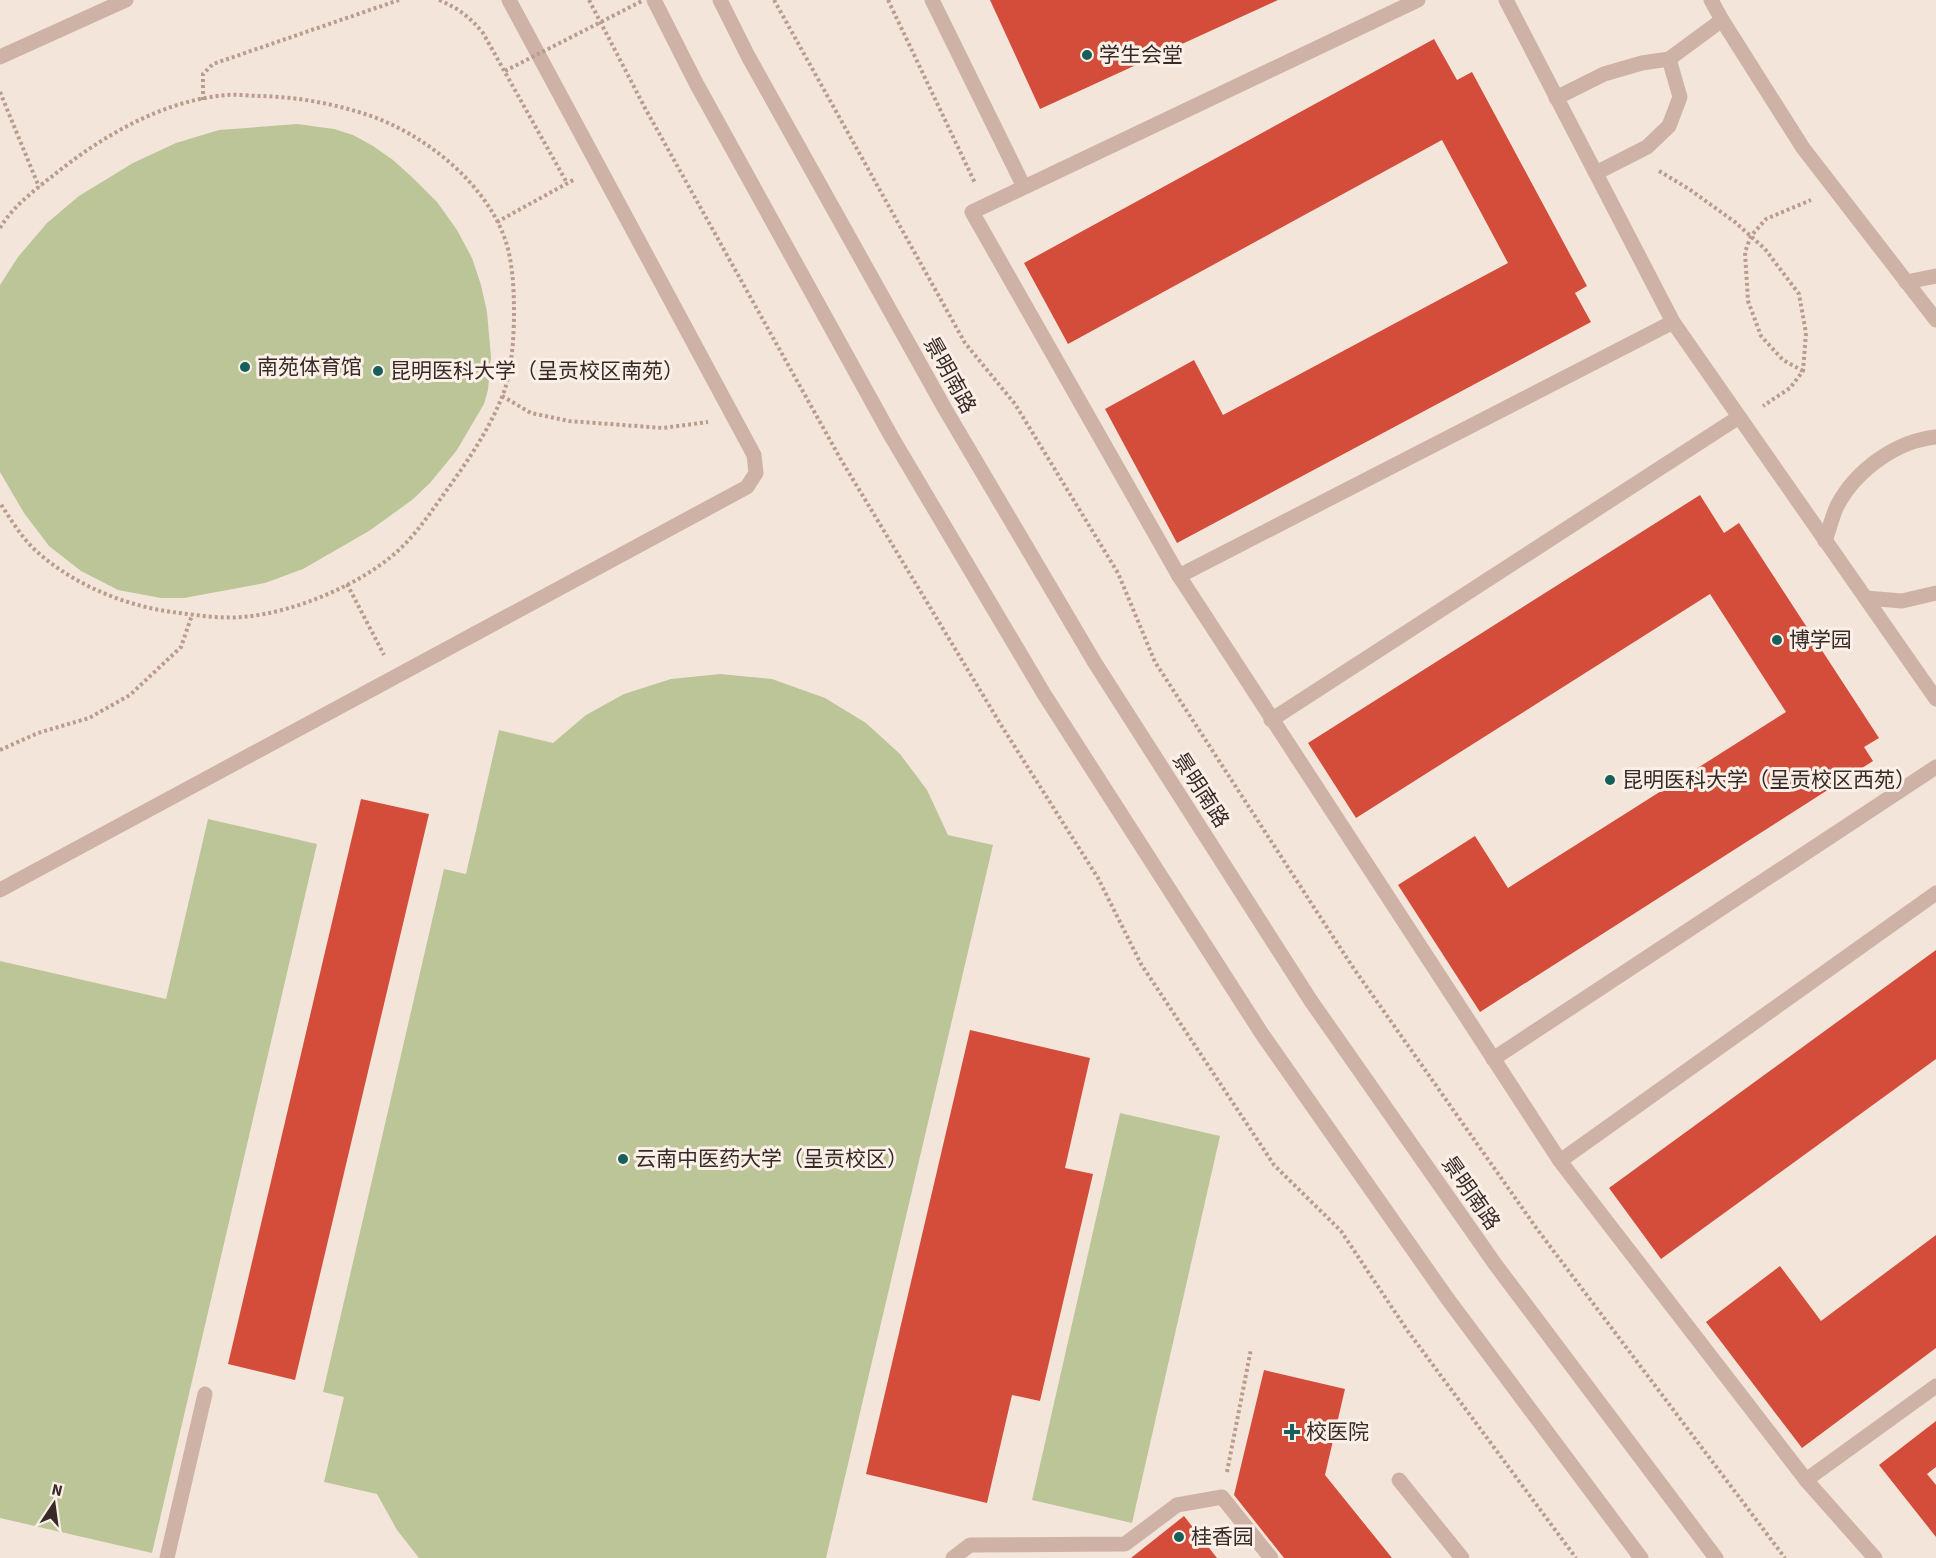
<svg xmlns="http://www.w3.org/2000/svg" width="1936" height="1558" font-family="'Source Sans 3','Noto Sans SC',sans-serif">
<rect width="100%" height="100%" fill="#f4e5da"/>
<g fill="#bbc598">
<polygon points="297,124 334,129 353,135 373,146 393,160 414,179 437,202 457,230 472,258 481,285 487,312 491,357 488,390 484,404 457,450 430,483 412,500 369,531 303,569 265,583 184,598 161,598 118,590 81,571 49,546 24,513 0,472 0,285 18,257 47,223 79,196 133,163 176,143 219,130"/>
<polygon points="720,674 772,679 825,698 866,723 900,754 927,790 948,835 993,845 826,1558 419,1558 397,1530 377,1494 324,1482 344,1397 323,1392 444,869 466,874 499,730 553,743 586,715 624,694 671,679"/>
<polygon points="208,819 317,844 152,1553 0,1518 0,961 166,999"/>
<polygon points="1120,1113 1220,1136 1132,1523 1032,1500"/>
</g>
<g fill="#d34d3a">
<polygon points="990,0 1278,0 1040,109"/>
<polygon points="1434,39 1457,80 1472,72 1587,286 1575,293 1591,322 1177,543 1105,409 1194,360 1223,415 1508,263 1442,140 1068,344 1024,263"/>
<polygon points="1700,495 1724,533 1739,523 1879,738 1864,747 1873,761 1480,1012 1398,885 1475,836 1508,888 1786,712 1710,594 1356,818 1308,743"/>
<polygon points="361,799 429,814 295,1380 228,1364"/>
<polygon points="1936,950 1936,1059 1661,1259 1609,1188"/>
<polygon points="970,1030 1090,1058 1065,1168 1093,1174 1040,1401 1012,1395 987,1503 866,1474"/>
<polygon points="1936,1235 1936,1348 1802,1448 1706,1322 1780,1266 1821,1321"/>
<polygon points="1264,1370 1345,1389 1325,1475 1392,1558 1284,1558 1234,1495"/>
<polygon points="1936,1421 1936,1467 1927,1474 1936,1485 1936,1537 1879,1465"/>
<polygon points="1184,1516 1217,1558 1131,1558"/>
</g>
<g fill="none" stroke-linecap="round" stroke-linejoin="round">
<g stroke="#ba9c8f" stroke-width="4" stroke-dasharray="3 3" stroke-linecap="butt">
<path d="M439 0C458 8 470 17 483 33L567 183"/>
<polyline points="589,0 645,108 840,458 1001,725 1098,878 1141,964 1274,1165 1341,1231 1407,1330 1576,1558"/>
<polyline points="774,0 965,343 1015,404 1118,573 1155,662 1352,966 1537,1229 1785,1558"/>
<polyline points="888,0 975,183"/>
<polyline points="0,92 39,187"/>
<polyline points="203,100 203,74 213,64 399,0"/>
<polyline points="1659,171 1689,189 1735,222 1765,249 1799,294 1806,333 1803,371 1790,388 1763,406"/>
<polyline points="497,222 575,179"/>
<path d="M0 228C13 206 36 189 55 174 104 135 162 101 226 95 237 94 250 96 261 96 296 97 331 103 365 114 425 133 492 187 508 249 513 270 514 291 514 312 514 336 512 366 505 389 492 425 471 456 449 487 435 506 422 526 406 543 369 582 295 613 242 617 220 619 195 615 172 612 122 605 70 583 33 548 20 535 10 518 0 503"/>
<polyline points="1803,371 1783,360 1761,336 1748,301 1745,252 1751,236 1766,219 1811,200"/>
<polyline points="502,396 531,413 569,421 663,428 708,422"/>
<polyline points="347,584 384,655"/>
<polyline points="0,750 38,733 89,718 130,695 181,647 192,615"/>
<polyline points="1227,1472 1251,1349"/>
</g>
<g stroke="#ceb2a5" stroke-width="15">
<polyline points="932,0 1024,187"/>
<polyline points="1418,0 972,212 1179,576 1560,1161 1806,1480 1875,1558"/>
<polyline points="1506,0 1673,322 1936,699"/>
<polyline points="1711,0 1722,20 1803,148 1936,320"/>
<polyline points="0,57 126,0"/>
<polyline points="1556,98 1604,74 1642,63 1669,59 1722,20"/>
<polyline points="1596,173 1647,147 1669,126 1680,97 1669,59"/>
<polyline points="1906,282 1936,276"/>
<path d="M1825 541C1829 530 1832 517 1837 506 1856 470 1896 441 1936 437"/>
<polyline points="1179,576 1673,322"/>
<polyline points="1866,598 1902,601 1936,593"/>
<polyline points="1271,720 1739,417"/>
<polyline points="0,890 747,487 756,473 754,455 509,0"/>
<polyline points="1493,1059 1936,767"/>
<polyline points="1560,1161 1936,893"/>
<polyline points="1399,1480 1462,1558"/>
<polyline points="1806,1480 1936,1386"/>
<polyline points="167,1558 205,1394"/>
<polyline points="953,1558 970,1545 1125,1544 1177,1505 1222,1497 1271,1558"/>
</g>
<g stroke="#ceb2a5" stroke-width="15">
<polyline points="654,0 696,83 891,436 1044,694 1262,1034 1447,1298 1641,1558"/>
<polyline points="720,0 748,56 945,409 1095,663 1311,1001 1495,1264 1716,1558"/>
</g>
<polyline stroke="#ba9c8f" stroke-width="4" stroke-dasharray="3 3" stroke-linecap="butt" points="505,71 644,0"/>
</g>
<g fill="#185f5b" stroke="#fbf0e7" stroke-width="2">
<circle cx="1087" cy="55" r="6"/>
<circle cx="245" cy="367" r="6"/>
<circle cx="378" cy="371" r="6"/>
<circle cx="1777" cy="640" r="6"/>
<circle cx="1610" cy="780" r="6"/>
<circle cx="623" cy="1159" r="6"/>
<path d="M1289 1423h6v6h6v6h-6v6h-6v-6h-6v-6h6z"/>
<circle cx="1179" cy="1537" r="6"/>
</g>
<g text-anchor="middle" stroke-width="6" stroke-linejoin="round" paint-order="stroke">
<g font-size="21" fill="#382a27" stroke="#fbf0e7" text-anchor="start">
<text x="1099" y="62">学生会堂</text>
<text x="257" y="374">南苑体育馆</text>
<text x="390" y="378">昆明医科大学（呈贡校区南苑）</text>
<text x="1789" y="647">博学园</text>
<text x="1622" y="787">昆明医科大学（呈贡校区西苑）</text>
<text x="635" y="1166">云南中医药大学（呈贡校区）</text>
<text x="1306" y="1439">校医院</text>
<text x="1191" y="1544">桂香园</text>
</g>
<g font-size="21" fill="#382a27" stroke="#fbf0e7">
<text transform="translate(950 375) rotate(61)" y="7">景明南路</text>
<text transform="translate(1201 790) rotate(57)" y="7">景明南路</text>
<text transform="translate(1471 1193) rotate(55)" y="7">景明南路</text>
</g>
</g>
<g transform="translate(54 1504) rotate(13)" stroke="#fbf0e7" stroke-width="4.5" paint-order="stroke">
<path d="M0-4.5L10 22L0 15L-10 22Z" fill="#382a27"/>
<text y="-9" font-size="16" font-weight="bold" text-anchor="middle" fill="#382a27">N</text>
</g>
</svg>
